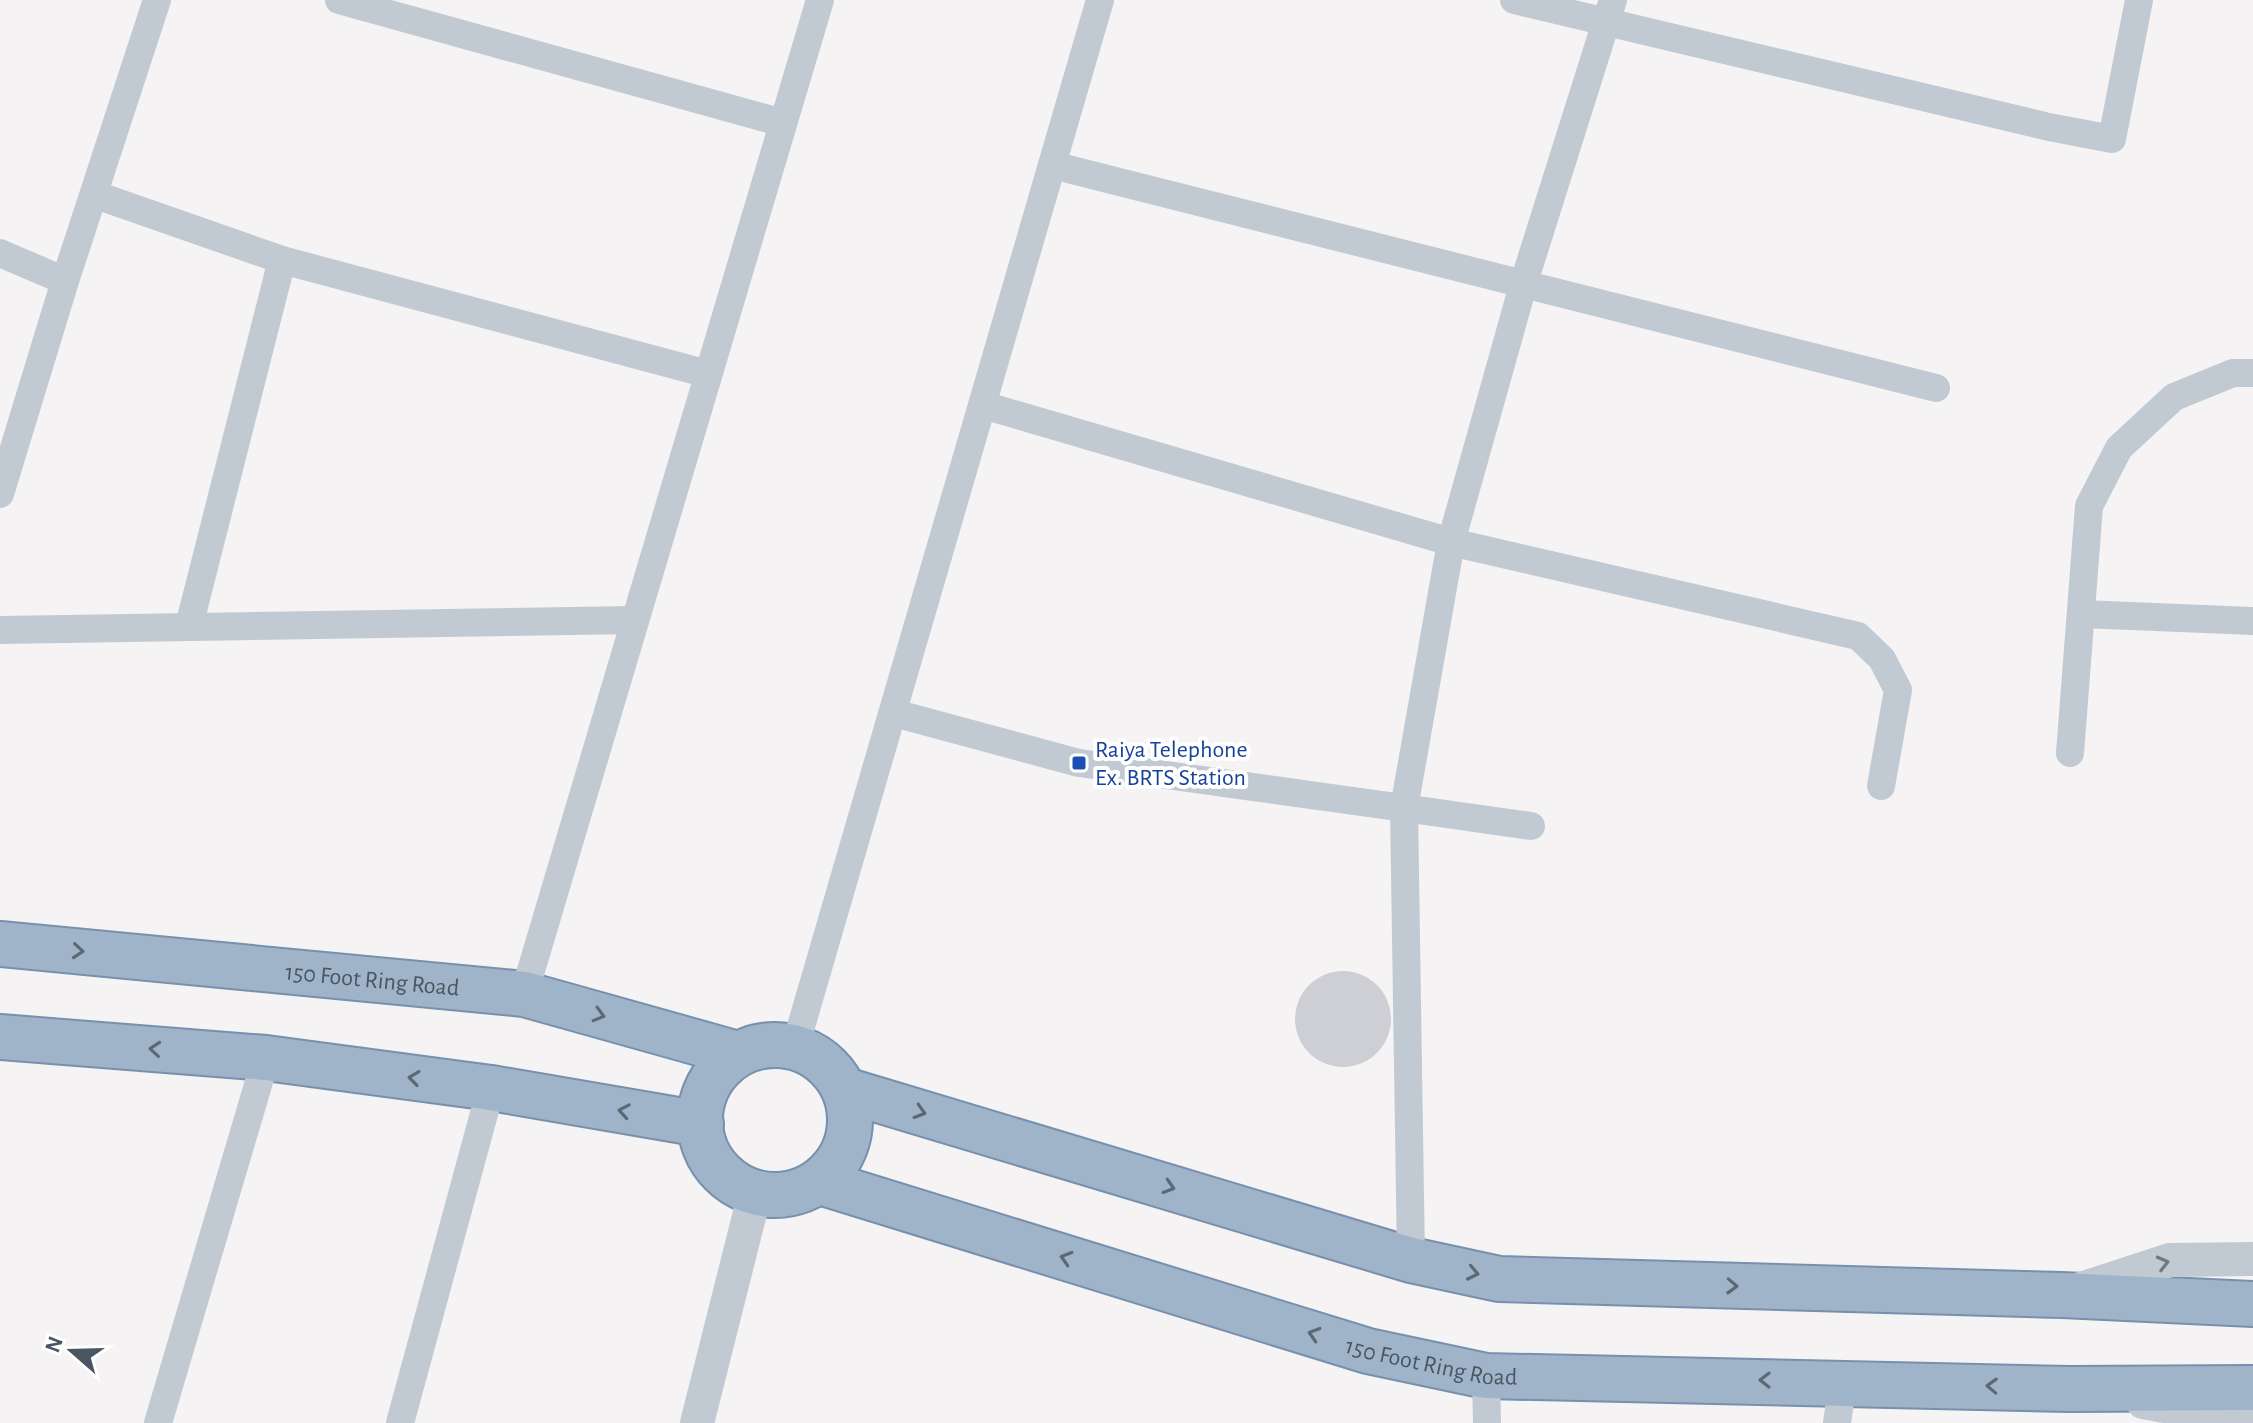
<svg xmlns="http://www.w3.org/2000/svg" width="2253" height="1423" font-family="'Alegreya Sans',sans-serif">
<rect width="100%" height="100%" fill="#f5f3f3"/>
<circle fill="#cdcfd5" cx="1343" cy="1019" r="48"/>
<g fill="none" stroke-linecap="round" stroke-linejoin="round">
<g stroke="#7690ad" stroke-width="48">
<g id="trunk">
<path id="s1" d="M0 944 524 994 738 1054"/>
<polyline points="0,1037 266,1058 491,1088 701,1124"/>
<circle cx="775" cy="1120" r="75"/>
<polyline points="845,1090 1411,1260 1499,1279 2062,1295 2253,1304"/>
<path id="s2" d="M820 1182 1368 1351 1486 1376 2070 1389 2253 1388"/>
</g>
</g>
<g stroke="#c1cad2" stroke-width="28">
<polyline points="339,0 783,123"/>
<polyline points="1514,0 2049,127 2112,139 2139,0"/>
<polyline points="1052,165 1936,388"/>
<polyline points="96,195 282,260 189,626"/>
<polyline points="0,253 65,281 0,494"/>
<polyline points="282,260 708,374"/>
<polyline points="65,281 157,0"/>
<polyline points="983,405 1451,542 1858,636 1882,659 1898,690 1881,786"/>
<polyline points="2081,614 2253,621"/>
<polyline points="0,630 635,620"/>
<polyline points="894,713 1079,763 1404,808 1451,542 1524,282 1613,0"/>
<polyline points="2070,753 2089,506 2119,448 2174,397 2233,373 2253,373"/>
<polyline points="524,994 820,0"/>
<polyline points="795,1047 1100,0"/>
<polyline points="1411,1260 1404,808 1531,826"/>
<polyline points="1486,1376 1487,1423"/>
<polyline points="158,1423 266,1058"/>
<polyline points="400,1423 491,1088"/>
<polyline points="1837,1423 1843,1381"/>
</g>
<g stroke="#c1cad2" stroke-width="34">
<polyline points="2078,1290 2170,1260 2253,1259"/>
<polyline points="2143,1402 2201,1413 2253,1417"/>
<polyline points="697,1423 755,1193"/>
</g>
<use href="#trunk" stroke="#9fb4c9" stroke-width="44"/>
</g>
<defs><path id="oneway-chevron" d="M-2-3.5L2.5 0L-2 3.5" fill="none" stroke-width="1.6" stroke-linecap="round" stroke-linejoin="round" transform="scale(2)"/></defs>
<g stroke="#5b6976">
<use href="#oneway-chevron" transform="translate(78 951) rotate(5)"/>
<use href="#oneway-chevron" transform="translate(599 1015) rotate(16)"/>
<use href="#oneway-chevron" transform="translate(155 1049) rotate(-175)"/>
<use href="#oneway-chevron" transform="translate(414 1078) rotate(-172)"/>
<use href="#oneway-chevron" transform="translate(624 1111) rotate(-170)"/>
<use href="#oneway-chevron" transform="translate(920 1112) rotate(17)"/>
<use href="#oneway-chevron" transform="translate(1169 1187) rotate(17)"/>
<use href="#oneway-chevron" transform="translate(1066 1258) rotate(-163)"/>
<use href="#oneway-chevron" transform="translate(1473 1273) rotate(12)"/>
<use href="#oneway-chevron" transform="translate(1732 1286) rotate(2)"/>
<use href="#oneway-chevron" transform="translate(1314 1334) rotate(-163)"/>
<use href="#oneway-chevron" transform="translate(1765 1380) rotate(-179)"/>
<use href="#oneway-chevron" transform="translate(1992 1386) rotate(-178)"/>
</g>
<use stroke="#6e7983" href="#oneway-chevron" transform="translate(2163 1263) rotate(-14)"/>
<rect fill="#1a4fb4" stroke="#fff" stroke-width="3" x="1071" y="755" width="16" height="16" rx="4"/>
<g text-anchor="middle" stroke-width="8" stroke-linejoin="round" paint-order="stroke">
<g font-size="24" fill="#164399" stroke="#fff" text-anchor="start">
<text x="1095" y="757">Raiya Telephone<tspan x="1095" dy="28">Ex. BRTS Station</tspan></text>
</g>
<g font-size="24" fill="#4a5661" stroke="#fff">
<text dy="8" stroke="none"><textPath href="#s1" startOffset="374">150 Foot Ring Road</textPath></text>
<text dy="8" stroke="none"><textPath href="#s2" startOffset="638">150 Foot Ring Road</textPath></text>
</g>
</g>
<g transform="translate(72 1351) rotate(290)" stroke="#ffffff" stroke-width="6" paint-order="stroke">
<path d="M0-6L14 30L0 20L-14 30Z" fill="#4a5661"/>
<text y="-12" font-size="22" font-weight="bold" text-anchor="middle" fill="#4a5661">N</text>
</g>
</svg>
